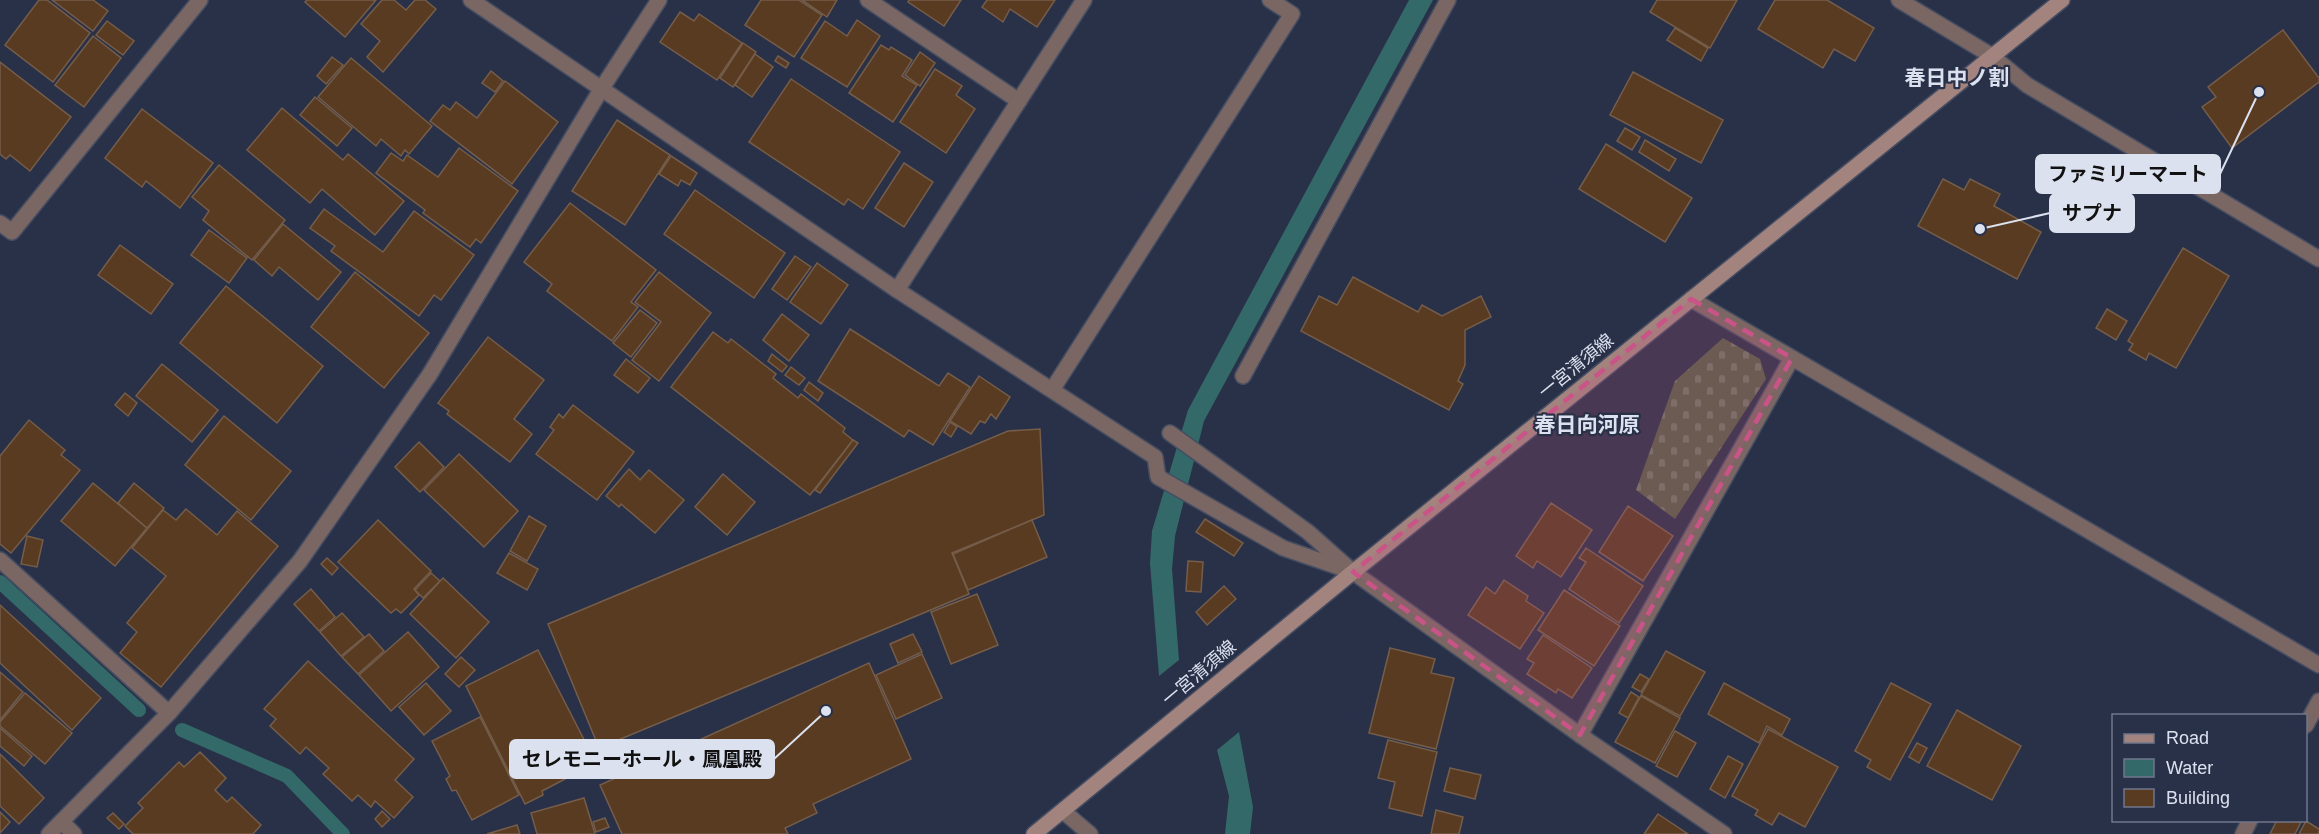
<svg xmlns="http://www.w3.org/2000/svg" width="2319" height="834" font-family="Arial,'Noto Sans JP',sans-serif">
<defs>
<pattern id="cemetery-stones" width="16" height="16" patternUnits="userSpaceOnUse" patternTransform="scale(1.5)"><rect width="16" height="16" fill="#545d47"/><path d="M2 7V4a2 2 0 0 1 4 0v3zM10 15v-3a2 2 0 0 1 4 0v3z" fill="#6c7462"/></pattern>
</defs>
<rect width="100%" height="100%" fill="#293148"/>
<polygon fill="url(#cemetery-stones)" points="1723,338 1760,359 1766,379 1675,519 1636,490 1675,381"/>
<g fill="#336969">
<polygon points="1409,0 1433,0 1204,421 1175,536 1172,569 1179,660 1159,676 1150,563 1152,531 1188,410"/>
<polygon points="1239,732 1253,807 1250,834 1225,834 1229,796 1217,750"/>
</g>
<g fill="none" stroke-linecap="round" stroke-linejoin="round">
<g stroke="#336969" stroke-width="14">
<polyline points="0,582 139,710"/>
<polyline points="182,730 287,776 343,834"/>
</g>
</g>
<g fill="#583b21" stroke="#755d4a" stroke-width="1.5">
<polygon points="39,0 47,0 90,33 53,82 5,45"/>
<polygon points="52,0 93,0 108,11 93,31"/>
<polygon points="307,0 376,0 345,37 305,2"/>
<polygon points="382,0 394,0 406,10 415,0 425,0 436,9 383,72 367,57 380,41 361,24"/>
<polygon points="761,0 799,0 822,15 794,57 745,25"/>
<polygon points="802,0 837,0 827,17"/>
<polygon points="909,0 961,0 944,26 908,2"/>
<polygon points="987,0 1055,0 1037,27 1010,9 1003,22 982,7"/>
<polygon points="1657,0 1737,0 1710,48 1650,12"/>
<polygon points="1775,0 1827,0 1874,28 1855,61 1834,49 1823,68 1758,29"/>
<polygon points="680,12 694,21 699,14 742,43 717,80 660,42"/>
<polygon points="857,20 880,36 847,87 801,58 825,21 847,36"/>
<polygon points="107,21 134,41 123,55 96,35"/>
<polygon points="1675,28 1708,48 1701,61 1667,40"/>
<polygon points="2283,30 2319,78 2319,82 2232,148 2202,107 2216,97 2208,87"/>
<polygon points="93,36 121,58 84,107 55,85"/>
<polygon points="743,43 756,52 733,87 720,78"/>
<polygon points="881,45 889,50 891,47 912,60 902,76 917,85 893,122 849,93"/>
<polygon points="920,52 935,63 920,86 905,75"/>
<polygon points="755,54 773,67 752,97 735,85"/>
<polygon points="778,56 789,63 786,68 775,61"/>
<polygon points="332,57 343,65 326,84 317,76"/>
<polygon points="351,58 432,126 409,154 405,150 401,156 381,139 376,146 318,97"/>
<polygon points="0,62 71,117 30,171 10,155 6,159 0,154"/>
<polygon points="935,69 962,86 956,95 975,109 946,153 900,122"/>
<polygon points="491,71 503,81 495,92 482,83"/>
<polygon points="1633,72 1723,120 1701,163 1610,115"/>
<polygon points="791,79 900,152 863,209 848,199 844,205 749,142"/>
<polygon points="505,81 558,122 512,184 430,121 443,105 450,110 456,102 477,118"/>
<polygon points="315,97 352,128 337,146 300,115"/>
<polygon points="282,108 343,160 348,154 404,201 375,235 322,189 310,203 247,150"/>
<polygon points="142,109 213,163 180,208 146,181 142,187 105,158"/>
<polygon points="617,120 670,155 625,225 572,191"/>
<polygon points="1625,128 1640,137 1632,150 1617,141"/>
<polygon points="1645,140 1676,159 1669,171 1639,152"/>
<polygon points="1606,144 1692,198 1665,242 1579,189"/>
<polygon points="459,148 518,191 481,243 476,239 470,247 423,213 425,210 376,173 391,153 403,161 407,155 438,177"/>
<polygon points="671,156 697,173 690,185 681,180 678,186 659,174"/>
<polygon points="904,163 933,182 904,227 875,208"/>
<polygon points="219,165 285,220 252,260 203,220 209,211 192,197"/>
<polygon points="1943,179 1964,190 1970,179 2000,194 1994,206 2041,232 2017,279 1918,226"/>
<polygon points="695,190 785,253 754,298 664,234"/>
<polygon points="570,203 656,270 631,302 638,307 612,341 547,291 552,284 524,262"/>
<polygon points="324,209 383,252 414,211 474,255 441,300 434,295 419,316 331,251 335,246 310,228"/>
<polygon points="283,224 341,272 318,300 279,267 272,276 254,260"/>
<polygon points="209,230 247,258 229,283 191,255"/>
<polygon points="120,245 173,284 151,314 98,275"/>
<polygon points="2183,248 2229,276 2176,368 2149,353 2146,360 2129,350 2133,344 2128,341"/>
<polygon points="795,256 811,267 787,300 772,289"/>
<polygon points="817,263 848,285 821,324 790,302"/>
<polygon points="355,272 429,333 384,388 311,327"/>
<polygon points="659,272 711,313 659,381 632,360 661,322 635,302"/>
<polygon points="1353,277 1418,312 1422,305 1442,316 1481,296 1491,317 1465,330 1465,365 1458,381 1463,384 1449,410 1301,331 1319,296 1337,305"/>
<polygon points="226,286 323,366 277,423 180,343"/>
<polygon points="2107,309 2127,321 2116,340 2096,328"/>
<polygon points="640,310 657,323 631,357 613,343"/>
<polygon points="782,314 809,335 789,361 763,340"/>
<polygon points="850,329 939,386 948,373 970,387 933,445 909,430 904,437 818,381"/>
<polygon points="713,332 728,343 731,339 776,374 773,378 798,398 801,394 845,428 843,432 853,440 810,495 671,387"/>
<polygon points="488,337 544,380 514,419 532,434 510,462 447,414 449,411 438,403"/>
<polygon points="772,354 787,366 782,372 768,361"/>
<polygon points="626,359 650,378 638,393 614,375"/>
<polygon points="162,364 218,410 192,442 136,396"/>
<polygon points="791,367 805,378 799,385 785,375"/>
<polygon points="979,376 1010,397 996,419 991,414 985,423 980,421 971,434 950,421"/>
<polygon points="809,382 823,393 818,401 804,390"/>
<polygon points="125,393 137,403 128,416 115,405"/>
<polygon points="573,405 634,452 597,500 536,454 554,430 550,427 559,414 563,418"/>
<polygon points="224,416 291,471 251,520 185,465"/>
<polygon points="29,420 65,450 61,455 80,470 11,553 0,544 0,456"/>
<polygon points="950,422 957,427 951,437 944,432"/>
<polygon points="1040,429 1044,515 952,553 969,594 599,748 548,624 1008,431"/>
<polygon points="853,440 858,443 820,493 815,490"/>
<polygon points="419,442 444,467 420,492 395,467"/>
<polygon points="459,454 518,511 484,547 424,490"/>
<polygon points="629,469 640,480 649,470 684,500 655,533 621,504 619,507 606,496"/>
<polygon points="723,474 755,502 727,535 695,507"/>
<polygon points="93,483 147,528 115,566 61,521"/>
<polygon points="134,483 164,508 147,528 118,503"/>
<polygon points="1551,503 1592,530 1561,577 1537,561 1533,568 1516,556"/>
<polygon points="1628,506 1673,536 1643,581 1599,552"/>
<polygon points="186,509 217,535 237,511 278,546 161,687 120,653 137,632 127,623 166,576 132,548 163,510 176,520"/>
<polygon points="529,516 546,526 527,561 510,551"/>
<polygon points="1205,519 1243,543 1234,556 1196,532"/>
<polygon points="378,520 431,571 414,589 419,595 401,613 396,609 391,613 338,562"/>
<polygon points="1032,520 1047,557 968,590 953,554"/>
<polygon points="27,536 43,540 37,567 21,564"/>
<polygon points="1586,548 1643,586 1619,623 1569,589 1586,562 1579,558"/>
<polygon points="509,553 538,569 527,590 497,573"/>
<polygon points="327,558 338,568 332,575 321,564"/>
<polygon points="1188,561 1203,562 1201,592 1186,591"/>
<polygon points="431,573 440,581 423,598 415,590"/>
<polygon points="443,578 489,622 456,658 410,614"/>
<polygon points="1504,580 1528,596 1526,601 1544,613 1520,649 1468,615 1486,587 1495,594"/>
<polygon points="1224,586 1236,599 1207,625 1196,612"/>
<polygon points="311,589 335,617 319,631 294,604"/>
<polygon points="1564,590 1620,626 1594,666 1538,630"/>
<polygon points="977,594 998,645 951,664 931,612"/>
<polygon points="0,605 101,698 72,730 0,663"/>
<polygon points="342,613 364,637 341,656 320,632"/>
<polygon points="408,632 439,667 391,711 359,675"/>
<polygon points="369,634 384,651 358,674 342,657"/>
<polygon points="913,634 922,652 898,663 890,644"/>
<polygon points="1543,635 1592,668 1572,698 1558,689 1556,693 1527,674 1534,663 1527,659"/>
<polygon points="1390,648 1435,659 1431,673 1454,678 1436,749 1369,733"/>
<polygon points="538,650 596,763 542,791 543,795 525,804 466,686"/>
<polygon points="1666,651 1705,672 1680,716 1641,695"/>
<polygon points="922,654 942,698 896,719 876,675"/>
<polygon points="461,657 475,670 459,687 445,674"/>
<polygon points="308,661 414,759 395,780 413,797 394,818 375,801 371,807 358,795 352,801 323,774 329,768 306,747 300,754 270,726 276,719 264,709"/>
<polygon points="869,663 911,759 813,804 817,813 785,828 788,834 622,834 600,785"/>
<polygon points="0,672 23,692 0,720"/>
<polygon points="1640,674 1649,679 1641,692 1632,687"/>
<polygon points="426,683 451,711 424,735 399,707"/>
<polygon points="1724,683 1790,719 1782,735 1767,726 1759,743 1708,714"/>
<polygon points="1891,683 1931,704 1890,780 1867,767 1871,760 1855,751"/>
<polygon points="1631,692 1639,697 1628,718 1619,713"/>
<polygon points="25,693 72,733 45,764 0,726 0,722"/>
<polygon points="1641,696 1680,718 1655,763 1615,742"/>
<polygon points="1957,710 2021,746 1992,800 1927,766"/>
<polygon points="480,717 519,795 472,820 456,790 452,791 446,779 450,776 432,741"/>
<polygon points="0,728 32,756 24,766 0,746"/>
<polygon points="1768,729 1838,767 1805,827 1779,813 1772,825 1755,815 1758,810 1732,796"/>
<polygon points="1675,731 1696,743 1677,777 1656,766"/>
<polygon points="1388,740 1437,752 1422,816 1389,808 1395,782 1378,778"/>
<polygon points="1917,743 1927,748 1919,763 1909,757"/>
<polygon points="200,752 226,778 215,790 227,802 232,797 261,825 253,834 133,834 125,826 143,808 138,803 179,762 184,767"/>
<polygon points="0,754 44,798 19,824 0,806"/>
<polygon points="1728,756 1743,764 1725,798 1710,789"/>
<polygon points="1450,768 1481,775 1475,799 1444,791"/>
<polygon points="584,798 595,834 537,834 531,813"/>
<polygon points="1436,810 1463,817 1459,834 1431,834"/>
<polygon points="382,811 390,819 382,827 375,819"/>
<polygon points="0,812 10,822 0,833"/>
<polygon points="113,813 124,824 119,829 107,818"/>
<polygon points="1658,814 1688,834 1644,834"/>
<polygon points="605,818 609,827 596,832 593,822"/>
<polygon points="2277,820 2302,820 2295,834 2270,834"/>
<polygon points="2306,821 2319,829 2319,834 2299,834"/>
<polygon points="517,825 520,834 487,834"/>
</g>
<g fill="none" stroke-linecap="round" stroke-linejoin="round">
<g stroke="#454d63" stroke-width="18">
<polyline id="service" points="1170,433 1308,532 1353,572"/>
</g>
<g stroke="#454d63" stroke-width="18">
<g id="minor">
<polyline points="471,0 897,290 1155,457 1158,477 1283,548 1353,572 1580,735 1724,834"/>
<polyline points="868,0 1019,101"/>
<polyline points="1992,56 2027,85 2319,259"/>
<polyline points="0,223 12,232 200,0"/>
<polyline points="897,290 1084,0"/>
<polyline points="1691,299 2319,665"/>
<polyline points="1243,376 1448,0"/>
<polyline points="1052,390 1292,14 1270,0"/>
<polyline points="0,560 169,713"/>
<polyline points="2306,725 2319,701"/>
<polyline points="1580,735 1792,358"/>
<polyline points="1063,811 1090,834"/>
<polyline points="62,822 74,834"/>
<polyline points="49,834 169,713 300,561 430,374 602,88 659,0"/>
<polyline points="2243,834 2250,820"/>
</g>
</g>
<g stroke="#454d63" stroke-width="18">
<polyline id="tertiary" points="1899,0 1992,56"/>
</g>
<g stroke="#454d63" stroke-width="18">
<polyline id="secondary" points="1034,834 1353,572 2062,0"/>
</g>
<use href="#service" stroke="#7a6662" stroke-width="15"/>
<use href="#minor" stroke="#7a6662" stroke-width="15"/>
<use href="#tertiary" stroke="#7a6662" stroke-width="15"/>
<use href="#secondary" stroke="#a2837d" stroke-width="15"/>
</g>
<path fill="#ca5487" fill-opacity="0.2" stroke="#ca5487" stroke-width="4.5" stroke-dasharray="12 8" stroke-linejoin="round" d="M1691 299 1792 358 1580 735 1353 572Z"/>
<g text-anchor="middle" stroke-width="4.5" stroke-linejoin="round" paint-order="stroke">
<g font-size="18" fill="#dbe1ef" stroke="#293148">
<text transform="translate(1576 366) rotate(-39)" y="6">一宮清須線</text>
<text transform="translate(1199 673) rotate(-40)" y="6">一宮清須線</text>
</g>
<g font-size="21" font-weight="bold" fill="#dbe1ef" stroke="#293148">
<text x="1957" y="85">春日中ノ割</text>
<text x="1587" y="432">春日向河原</text>
</g>
</g>
<path fill="none" stroke="#dbe1ef" stroke-width="2" d="M2259 92L2220 174M1980 229L2050 213M826 711L774 759"/>
<g fill="#dbe1ef" stroke="#293148" stroke-width="2">
<circle cx="2259" cy="92" r="6"/>
<circle cx="1980" cy="229" r="6"/>
<circle cx="826" cy="711" r="6"/>
</g>
<g fill="#dbe1ef" stroke="#dbe1ef" stroke-width="2">
<rect x="2036" y="155" width="184" height="38" rx="6"/>
<rect x="2050" y="194" width="84" height="38" rx="6"/>
<rect x="510" y="740" width="264" height="38" rx="6"/>
</g>
<g font-size="20" text-anchor="middle" font-weight="bold" fill="#111">
<text x="2128" y="181">ファミリーマート</text>
<text x="2092" y="220">サプナ</text>
<text x="642" y="766">セレモニーホール・鳳凰殿</text>
</g>
<rect x="2112" y="714" width="195" height="108" fill="#293148" stroke="#70778b" stroke-width="1.5"/>
<rect x="2124" y="734" width="30" height="9" fill="#a2837d" stroke="#70778b" stroke-width="1.5"/>
<text x="2166" y="744" font-size="18" fill="#dbe1ef">Road</text>
<rect x="2124" y="759" width="30" height="18" fill="#336969" stroke="#70778b" stroke-width="1.5"/>
<text x="2166" y="774" font-size="18" fill="#dbe1ef">Water</text>
<rect x="2124" y="789" width="30" height="18" fill="#583b21" stroke="#70778b" stroke-width="1.5"/>
<text x="2166" y="804" font-size="18" fill="#dbe1ef">Building</text>
</svg>
